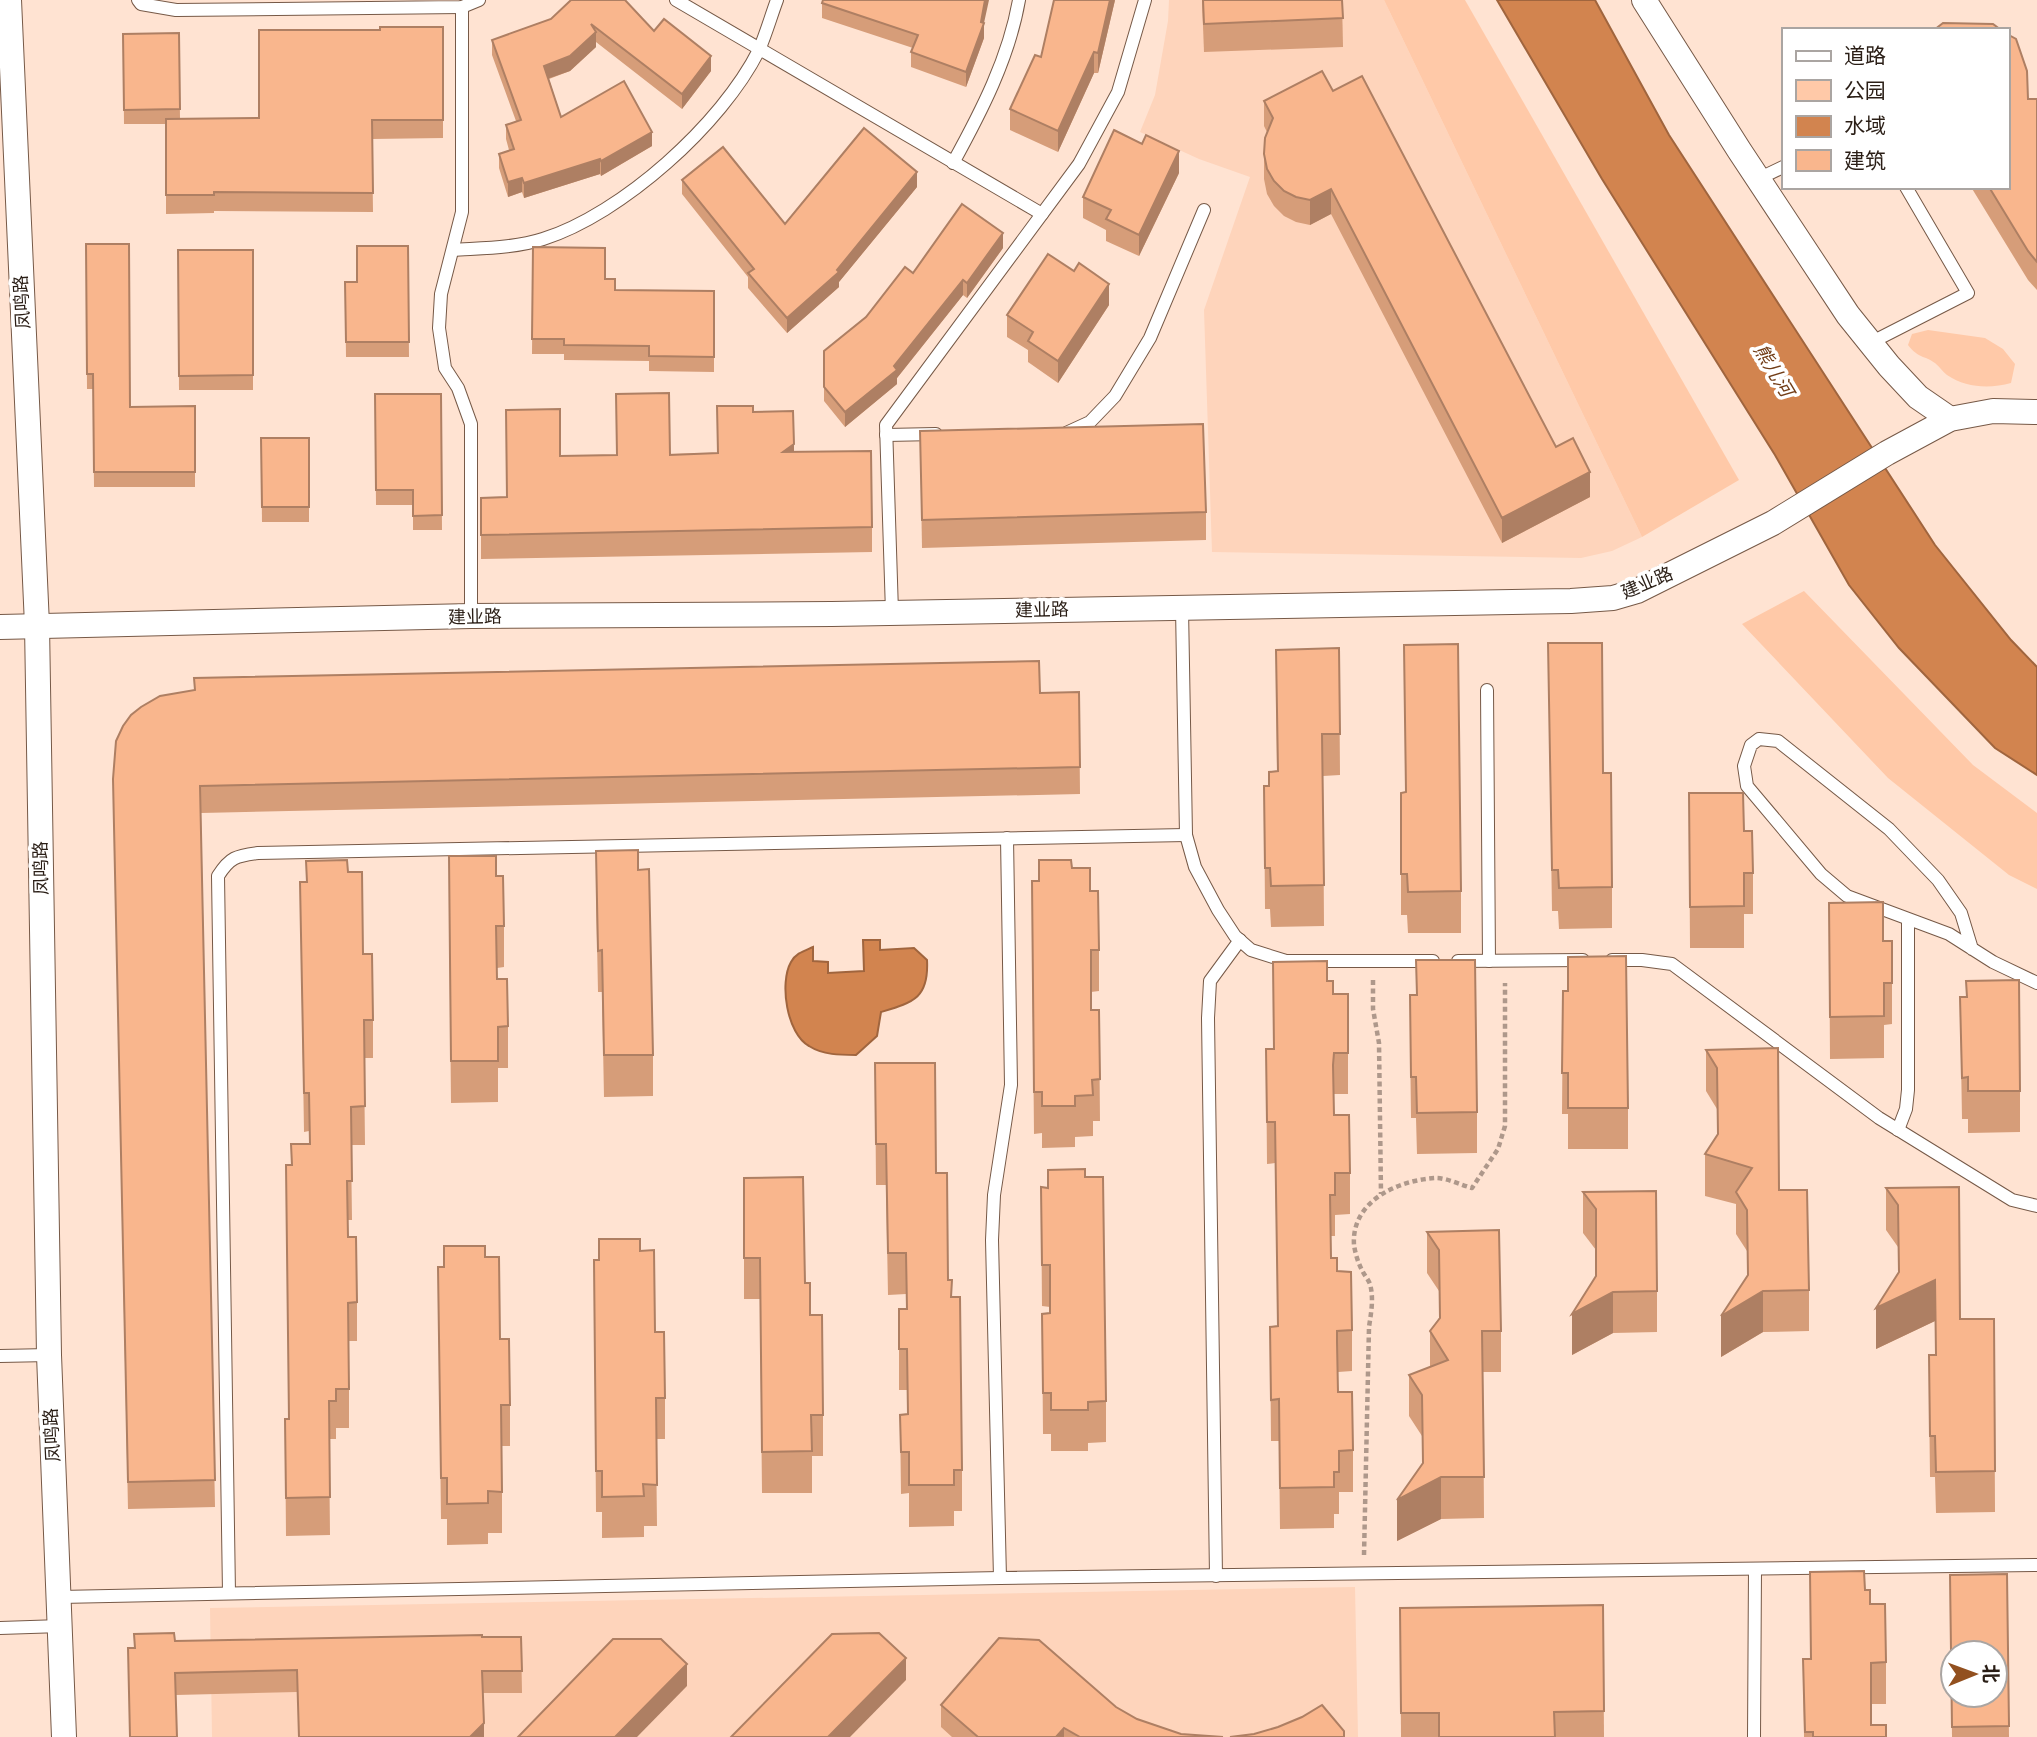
<svg xmlns="http://www.w3.org/2000/svg" width="2037" height="1737" font-family="'PT Sans','Noto Sans SC',sans-serif">
<rect width="100%" height="100%" fill="#ffe3d2"/>
<g fill="#fed4bb">
<polygon points="1169,0 1384,0 1642,537 1612,551 1581,558 1212,552 1204,310 1250,177 1199,159 1140,132 1155,95 1168,21"/>
<polygon points="1355,1587 1358,1737 212,1737 210,1608"/>
</g>
<g fill="#ffc9a8">
<polygon points="1384,0 1465,0 1739,480 1642,537"/>
<path d="M1928 330 1985 338 2003 349 2015 364 2011 383C1990 389 1966 388 1947 375 1943 372 1940 367 1935 363 1924 355 1919 359 1908 345L1912 334Z"/>
<polygon points="1804,591 1973,765 2037,813 2037,889 2009,875 1888,778 1742,624"/>
</g>
<g fill="#d2844f" stroke="#a0653e" stroke-width="2">
<polygon points="1497,0 1595,0 1669,135 1935,545 2011,640 2037,667 2037,775 1995,748 1899,648 1849,585 1775,455 1602,179"/>
<path d="M863 940H880V950L914 948 927 960C929 998 914 1002 881 1012L877 1036 856 1055C840 1055 823 1055 809 1046 787 1034 779 983 791 962 796 953 804 951 813 947V961L828 962V973L864 971Z"/>
</g>
<g fill="none" stroke-linecap="round" stroke-linejoin="round">
<g stroke="#765947" stroke-width="14">
<g id="service">
<polyline points="138,0 141,4 176,10 462,7 479,0"/>
<polyline points="676,0 1042,214"/>
<polyline points="462,7 462,212 441,294 439,328 445,368 458,388 471,424 471,616"/>
<path d="M953 163C981 112 1009 58 1019 0"/>
<polyline points="1758,179 1783,167"/>
<path d="M453 250C483 248 515 248 543 239 622 214 722 124 759 50 766 34 771 16 777 0"/>
<polyline points="1870,343 1968,293 1906,187"/>
<polyline points="1066,433 1090,422 1115,396 1150,338 1204,210"/>
<polyline points="886,435 936,434"/>
<polyline points="1182,608 1186,835 1195,867 1218,910 1235,936 1251,950 1286,961 1433,961"/>
<polyline points="892,612 886,425 1079,164 1118,92 1145,0"/>
<polyline points="1487,690 1489,961"/>
<polyline points="1972,949 1961,913 1938,880 1889,829 1778,741 1759,739 1751,745 1744,766 1747,786 1821,874 1847,896 1949,934 1993,962 2037,983"/>
<polyline points="1612,960 1642,960 1672,964 1879,1118 2012,1200 2037,1206"/>
<polyline points="1458,961 1583,960"/>
<polyline points="1898,1130 1906,1109 1908,1090 1908,920"/>
<polyline points="0,1356 49,1355"/>
<polyline points="1216,1576 1208,1018 1210,981 1240,940"/>
<polyline points="1000,1578 992,1240 994,1195 1011,1085 1007,838"/>
<path d="M229 1593 218 876C230 857 236 856 258 853L1186 835"/>
<polyline points="60,1597 1000,1578 2037,1565"/>
<polyline points="0,1628 61,1626"/>
<polyline points="1754,1737 1755,1569"/>
</g>
</g>
<g stroke="#765947" stroke-width="26">
<g id="minor">
<polyline points="9,0 37,625 49,1355 64,1737"/>
<polyline points="1644,0 1739,150 1848,315 1889,366 1918,397 1950,419"/>
<polyline points="0,627 471,616 832,614 1571,601 1613,598 1637,591 1773,523 1887,453 1950,419 1993,411 2037,412"/>
</g>
</g>
<g stroke="#ae988b" stroke-width="4.5" stroke-dasharray="5 3.5" stroke-linecap="butt">
<polyline points="1373,980 1373,1009 1379,1043 1381,1194"/>
<path d="M1364 1555 1369 1327C1371 1313 1374 1299 1370 1284 1368 1279 1364 1275 1362 1270 1358 1263 1355 1252 1354 1245 1351 1201 1398 1180 1436 1178 1447 1178 1461 1185 1472 1188L1498 1149 1505 1126V983"/>
</g>
<use href="#service" stroke="#fff" stroke-width="12"/>
<use href="#minor" stroke="#fff" stroke-width="24"/>
</g>
<g fill="#d69d79">
<polygon points="1115,0 1098,73 1094,73 1058,152 1010,130 1010,109 1041,57"/>
<polygon points="1202,0 1342,0 1343,47 1204,52"/>
<polygon points="822,3 984,23 984,38 966,87 911,67 911,52 913,48 822,18"/>
<polygon points="551,19 654,31 711,71 682,109 596,42 596,47 570,71 549,79 561,117 652,146 601,176 600,174 524,198 522,192 508,197 499,168 499,154 509,150 506,139 506,125 516,121 492,55 492,40"/>
<polygon points="443,27 443,138 372,139 373,212 214,211 214,213 166,214 166,124 124,124 123,34 179,33 180,119 259,118 380,30"/>
<polygon points="1333,91 1556,447 1590,497 1502,543 1331,214 1310,225 1296,222 1284,216 1274,206 1267,194 1264,179 1264,154 1267,132 1264,126 1264,101"/>
<polygon points="2028,99 2037,99 2037,290 2028,280 1971,187 2007,187"/>
<polygon points="1179,173 1139,256 1106,241 1106,230 1083,218 1083,197"/>
<polygon points="682,180 785,224 917,187 839,282 839,287 787,333 748,288 748,277 682,194"/>
<polygon points="86,244 130,407 195,406 195,487 94,487 93,389 87,389"/>
<polygon points="408,246 409,357 346,357 345,282 357,282"/>
<polygon points="533,247 605,279 615,290 714,291 714,372 649,371 649,361 564,360 564,354 532,354"/>
<polygon points="1003,248 967,298 963,295 897,378 897,384 845,427 824,401 824,351 866,317 913,273"/>
<polygon points="178,250 253,250 253,390 179,390"/>
<polygon points="1074,271 1109,305 1058,383 1028,362 1028,350 1007,337 1007,315"/>
<polygon points="375,394 441,394 442,530 413,530 413,505 376,505"/>
<polygon points="753,412 872,527 872,552 481,559 481,498 507,497 560,456 717,453"/>
<polygon points="920,431 1206,512 1206,540 922,548"/>
<polygon points="261,438 309,438 309,522 262,522"/>
<polygon points="1548,643 1603,773 1612,887 1612,928 1559,929 1558,911 1552,911"/>
<polygon points="1404,645 1461,891 1461,933 1408,933 1407,915 1401,915 1401,793 1406,793"/>
<polygon points="1339,648 1340,775 1323,776 1324,926 1271,927 1270,909 1265,909 1264,786 1269,786 1277,771 1276,650"/>
<polygon points="1079,692 1080,794 201,813 215,1507 128,1509 113,779 1040,693"/>
<polygon points="1689,793 1744,831 1753,873 1753,914 1744,914 1744,948 1690,948"/>
<polygon points="1072,868 1090,891 1099,950 1099,991 1091,992 1091,1010 1099,1010 1100,1121 1093,1121 1093,1136 1075,1137 1075,1147 1042,1148 1042,1133 1034,1134 1032,923"/>
<polygon points="638,870 653,1055 653,1096 604,1097 602,992 598,992 596,892"/>
<polygon points="348,872 363,954 373,1020 373,1058 364,1058 365,1145 351,1145 352,1220 348,1220 348,1237 357,1302 357,1341 349,1341 349,1428 336,1428 336,1439 329,1439 330,1535 286,1536 285,1419 289,1419 291,1165 310,1144 309,1131 304,1132 300,882 306,882"/>
<polygon points="496,876 504,926 504,967 497,968 497,979 508,1026 508,1068 498,1068 498,1102 451,1103 449,898"/>
<polygon points="1829,903 1883,941 1892,941 1892,1024 1884,1025 1884,1058 1830,1059"/>
<polygon points="1416,960 1477,1112 1477,1153 1417,1154 1416,1118 1411,1118 1410,1037 1410,995 1416,995"/>
<polygon points="1327,981 1333,994 1348,994 1348,1094 1334,1094 1334,1115 1350,1142 1350,1214 1335,1215 1335,1236 1331,1236 1331,1258 1337,1271 1352,1330 1352,1371 1338,1372 1338,1392 1353,1450 1353,1492 1339,1492 1339,1514 1334,1514 1334,1528 1280,1529 1279,1441 1271,1441 1270,1327 1278,1326 1275,1163 1267,1164 1266,1049 1274,1049"/>
<polygon points="1563,991 1628,1108 1628,1149 1568,1149 1568,1114 1562,1114"/>
<polygon points="1960,997 2020,1091 2020,1132 1968,1133 1968,1119 1962,1119"/>
<polygon points="1778,1048 1779,1190 1809,1290 1809,1331 1763,1332 1721,1357 1747,1276 1747,1251 1736,1234 1736,1204 1705,1196 1705,1154 1718,1134 1717,1109 1706,1091 1706,1050"/>
<polygon points="875,1063 936,1173 948,1280 952,1297 962,1470 962,1511 954,1511 954,1526 909,1527 909,1493 901,1494 900,1415 908,1414 907,1390 899,1390 899,1309 906,1309 906,1294 888,1295 886,1185 876,1185"/>
<polygon points="744,1178 805,1283 823,1415 823,1456 812,1456 812,1493 762,1493 760,1299 744,1299"/>
<polygon points="1041,1187 1106,1401 1106,1442 1088,1443 1088,1451 1051,1451 1051,1434 1043,1434 1042,1314 1050,1313 1050,1307 1042,1306"/>
<polygon points="1959,1187 1960,1319 1994,1319 1995,1512 1936,1513 1935,1477 1930,1477 1929,1396 1929,1355 1936,1355 1935,1321 1876,1349 1898,1273 1898,1247 1886,1230 1886,1188"/>
<polygon points="1583,1192 1657,1291 1657,1332 1613,1333 1572,1355 1596,1277 1596,1250 1583,1233"/>
<polygon points="1427,1232 1501,1331 1501,1372 1483,1372 1484,1518 1441,1519 1397,1541 1423,1464 1422,1436 1409,1416 1409,1375 1430,1367 1430,1331 1439,1318 1439,1291 1427,1273"/>
<polygon points="640,1251 655,1332 665,1398 665,1439 656,1439 657,1526 644,1526 644,1537 602,1538 602,1512 596,1512 594,1260"/>
<polygon points="485,1257 500,1339 510,1405 510,1446 502,1446 502,1533 488,1533 488,1544 447,1545 447,1519 441,1519 438,1267 444,1267"/>
<polygon points="2007,1574 2009,1737 1952,1737 1950,1575"/>
<polygon points="1865,1590 1870,1604 1886,1662 1886,1704 1871,1704 1871,1725 1886,1737 1804,1737 1803,1659 1811,1659"/>
<polygon points="1603,1605 1604,1737 1401,1737 1400,1608"/>
<polygon points="134,1634 175,1641 521,1637 522,1693 483,1693 484,1737 297,1692 176,1695 177,1737 130,1737 128,1648 134,1648"/>
<polygon points="941,1705 1116,1707 1137,1719 1181,1734 1223,1737 952,1737 941,1727"/>
</g>
<g fill="#ae7f63">
<polygon points="985,0 989,0 984,23 984,38 966,87 966,72 981,22"/>
<polygon points="1110,0 1115,0 1098,73 1098,53"/>
<polygon points="596,32 596,47 570,71 544,80 544,66"/>
<polygon points="1094,52 1094,73 1058,152 1058,131"/>
<polygon points="711,56 711,71 682,109 682,94"/>
<polygon points="652,132 652,146 601,176 601,161"/>
<polygon points="1179,151 1179,173 1139,256 1139,235"/>
<polygon points="600,159 600,174 524,198 524,183"/>
<polygon points="917,172 917,187 839,282 839,287 787,333 787,318 837,270"/>
<polygon points="522,178 522,192 508,197 508,182"/>
<polygon points="1331,189 1331,214 1310,225 1310,200"/>
<polygon points="1003,233 1003,248 967,298 967,283"/>
<polygon points="963,280 963,295 897,378 897,384 845,427 845,412 894,366"/>
<polygon points="1109,284 1109,305 1058,383 1058,361"/>
<polygon points="794,444 794,468 783,452"/>
<polygon points="1590,472 1590,497 1502,543 1502,518"/>
<polygon points="1935,1280 1935,1321 1876,1349 1876,1308"/>
<polygon points="1763,1291 1763,1332 1721,1357 1721,1316"/>
<polygon points="1613,1292 1613,1333 1572,1355 1572,1314"/>
<polygon points="1441,1477 1441,1519 1397,1541 1397,1500"/>
<polygon points="906,1658 906,1680 850,1737 828,1737"/>
<polygon points="687,1664 687,1686 637,1737 615,1737"/>
<polygon points="484,1723 484,1737 470,1737"/>
<polygon points="1064,1728 1064,1737 1056,1737"/>
</g>
<g fill="#f9b68d" stroke="#ae7f63" stroke-width="2" fill-rule="evenodd">
<polygon points="571,0 625,0 654,31 664,19 711,56 682,94 591,24 596,32 570,56 544,66 561,117 624,81 652,132 601,161 600,159 524,183 522,178 508,182 499,154 514,149 506,125 521,120 492,40 551,19"/>
<polygon points="823,0 985,0 981,22 984,23 966,72 911,52 918,35 822,3"/>
<polygon points="1054,0 1110,0 1098,53 1094,52 1058,131 1010,109 1035,55 1041,57"/>
<polygon points="1203,0 1342,0 1343,18 1204,24"/>
<polygon points="1943,23 1993,24 2001,30 1934,30"/>
<polygon points="380,27 443,27 443,120 372,120 373,193 214,192 214,195 166,195 166,119 259,118 259,30 380,30"/>
<polygon points="179,33 180,109 124,110 123,34"/>
<polygon points="2007,34 2016,39 2027,71 2028,99 2037,99 2037,262 2028,251 1989,187 2007,187"/>
<polygon points="1322,71 1333,91 1362,76 1556,447 1573,438 1590,472 1502,518 1331,189 1310,200 1296,197 1284,191 1274,181 1267,169 1264,154 1265,138 1273,118 1264,101"/>
<polygon points="864,128 917,172 837,270 839,272 787,318 748,273 754,269 682,180 723,147 785,224"/>
<polygon points="1114,130 1142,144 1146,135 1179,151 1139,235 1106,219 1111,210 1083,197"/>
<polygon points="962,204 1003,233 967,283 963,280 894,366 897,370 845,412 824,387 824,351 866,317 905,267 913,273"/>
<polygon points="86,244 129,244 130,407 195,406 195,472 94,472 93,374 87,374"/>
<polygon points="357,246 408,246 409,342 346,342 345,282 357,282"/>
<polygon points="533,247 605,248 605,279 615,279 615,290 714,291 714,357 649,356 649,346 564,345 564,339 532,339"/>
<polygon points="178,250 253,250 253,375 179,376"/>
<polygon points="1048,254 1074,271 1079,263 1109,284 1058,361 1028,341 1033,332 1007,315"/>
<polygon points="669,393 670,455 718,453 717,406 753,406 753,412 793,411 794,444 783,452 871,451 872,527 481,535 481,498 507,497 506,410 560,409 560,456 617,455 616,394"/>
<polygon points="375,394 441,394 442,515 413,516 413,490 376,490"/>
<polygon points="1203,424 1206,512 922,520 920,431"/>
<polygon points="261,438 309,438 309,507 262,507"/>
<polygon points="1548,643 1602,643 1603,773 1611,773 1612,887 1559,888 1558,870 1552,870"/>
<polygon points="1458,644 1461,891 1408,892 1407,874 1401,874 1401,793 1406,792 1404,645"/>
<polygon points="1339,648 1340,734 1322,734 1324,885 1271,886 1270,868 1265,868 1264,786 1269,786 1269,772 1278,771 1276,650"/>
<polygon points="1039,661 1040,693 1079,692 1080,767 200,786 215,1480 128,1482 113,779 116,741 123,726 131,715 141,707 160,696 195,690 194,678"/>
<polygon points="1689,793 1743,793 1744,831 1752,831 1753,873 1744,873 1744,906 1690,907"/>
<polygon points="638,850 638,870 649,869 653,1055 604,1055 602,950 598,951 596,851"/>
<polygon points="449,856 496,856 496,876 503,876 504,926 496,926 497,979 507,979 508,1026 498,1027 498,1061 451,1061"/>
<polygon points="347,860 348,872 362,872 363,954 372,954 373,1020 364,1020 365,1106 351,1107 352,1181 347,1181 348,1237 356,1237 357,1302 348,1303 349,1389 336,1389 336,1401 329,1401 330,1497 286,1498 285,1419 289,1419 286,1165 292,1165 291,1144 310,1144 309,1093 304,1093 300,882 307,882 306,861"/>
<polygon points="1039,860 1071,860 1072,868 1090,868 1090,891 1098,891 1099,950 1091,950 1091,1010 1099,1010 1100,1079 1092,1080 1093,1095 1075,1096 1075,1106 1042,1106 1042,1092 1034,1092 1032,881 1039,881"/>
<polygon points="1883,902 1883,941 1892,941 1892,983 1884,983 1884,1016 1830,1017 1829,903"/>
<polygon points="1626,956 1628,1108 1568,1108 1568,1073 1562,1073 1563,991 1568,991 1568,957"/>
<polygon points="1416,960 1475,960 1477,1112 1417,1113 1416,1077 1411,1077 1410,995 1417,995"/>
<polygon points="1327,961 1327,981 1333,981 1333,994 1348,994 1348,1053 1334,1053 1333,1065 1334,1115 1349,1115 1350,1173 1335,1173 1335,1195 1330,1195 1331,1258 1337,1258 1337,1271 1351,1272 1352,1330 1337,1331 1337,1342 1338,1392 1352,1392 1353,1450 1339,1451 1339,1472 1334,1472 1334,1487 1280,1488 1279,1399 1271,1400 1270,1327 1278,1326 1275,1122 1267,1122 1266,1049 1274,1049 1273,962"/>
<polygon points="2019,980 2020,1091 1968,1091 1968,1077 1962,1078 1960,997 1967,997 1966,981"/>
<polygon points="1778,1048 1779,1190 1807,1190 1809,1290 1763,1291 1721,1316 1748,1275 1747,1210 1736,1192 1752,1168 1705,1154 1718,1134 1717,1068 1706,1050"/>
<polygon points="875,1063 935,1063 936,1173 947,1173 948,1280 952,1280 951,1297 960,1297 962,1470 954,1470 954,1485 909,1485 909,1452 901,1452 900,1415 908,1414 907,1349 899,1349 899,1309 907,1309 906,1253 888,1253 886,1144 876,1144"/>
<polygon points="1085,1169 1085,1177 1103,1177 1106,1401 1088,1402 1088,1410 1051,1410 1051,1393 1043,1393 1042,1314 1050,1313 1050,1265 1042,1265 1041,1187 1048,1188 1048,1170"/>
<polygon points="803,1177 805,1283 810,1283 810,1315 822,1315 823,1415 811,1415 812,1451 762,1452 760,1258 744,1258 744,1178"/>
<polygon points="1959,1187 1960,1319 1994,1319 1995,1471 1936,1472 1935,1436 1930,1436 1929,1355 1936,1355 1935,1280 1876,1308 1899,1272 1898,1205 1886,1188"/>
<polygon points="1656,1191 1657,1291 1613,1292 1572,1314 1596,1276 1596,1209 1583,1192"/>
<polygon points="1499,1230 1501,1331 1482,1331 1484,1477 1441,1477 1397,1500 1423,1463 1422,1395 1409,1375 1448,1360 1430,1331 1440,1318 1439,1250 1427,1232"/>
<polygon points="599,1239 640,1239 640,1251 654,1250 655,1332 664,1332 665,1398 656,1398 657,1485 643,1484 644,1496 602,1497 602,1471 596,1471 594,1260 599,1260"/>
<polygon points="444,1246 485,1246 485,1257 499,1257 500,1339 509,1339 510,1405 501,1405 502,1492 488,1491 488,1503 447,1504 447,1478 441,1478 438,1267 444,1267"/>
<polygon points="1864,1571 1865,1590 1870,1590 1870,1604 1885,1604 1886,1662 1871,1663 1871,1725 1886,1725 1886,1737 1813,1737 1813,1732 1805,1732 1803,1659 1811,1659 1810,1572"/>
<path d="M2007 1574 2009 1726 1952 1727 1950 1575ZM1953 1653H1995V1695H1953Z"/>
<polygon points="1603,1605 1604,1711 1554,1712 1555,1737 1439,1737 1439,1713 1401,1713 1400,1608"/>
<polygon points="174,1633 175,1641 482,1635 482,1637 521,1637 522,1671 482,1671 484,1723 470,1737 299,1737 297,1670 175,1673 177,1737 130,1737 128,1648 135,1648 134,1634"/>
<polygon points="879,1633 906,1658 828,1737 731,1737 832,1634"/>
<polygon points="999,1638 1039,1640 1116,1707 1137,1719 1181,1734 1223,1737 1080,1737 1064,1728 1056,1737 978,1737 941,1705"/>
<polygon points="613,1639 661,1639 687,1664 615,1737 518,1737"/>
<polygon points="1322,1705 1344,1731 1344,1737 1230,1737 1254,1734 1278,1727 1302,1717"/>
</g>
<g text-anchor="middle" stroke-width="7" stroke-linejoin="round" paint-order="stroke">
<g font-size="18" fill="#2a1e16" stroke="#fff">
<text transform="translate(22 302) rotate(-93)" y="6">凤鸣路</text>
<text transform="translate(1647 583) rotate(-23)" y="6">建业路</text>
<text transform="translate(1042 610) rotate(-1)" y="6">建业路</text>
<text transform="translate(475 617) rotate(-1)" y="6">建业路</text>
<text transform="translate(41 868) rotate(-91)" y="6">凤鸣路</text>
<text transform="translate(52 1435) rotate(-93)" y="6">凤鸣路</text>
</g>
<g font-size="19" font-style="italic" fill="#723d17" stroke="#fff">
<text transform="translate(1774 370) rotate(59)" y="7">熊儿河</text>
</g>
</g>
<rect x="1782" y="28" width="228" height="161" fill="#ffffff" stroke="#aaa5a2" stroke-width="2"/>
<rect x="1796" y="51" width="35" height="10" fill="#ffffff" stroke="#aaa5a2" stroke-width="2"/>
<text x="1844" y="63" font-size="21" fill="#2a1e16">道路</text>
<rect x="1796" y="80" width="35" height="21" fill="#ffc9a8" stroke="#aaa5a2" stroke-width="2"/>
<text x="1844" y="98" font-size="21" fill="#2a1e16">公园</text>
<rect x="1796" y="116" width="35" height="21" fill="#d2844f" stroke="#aaa5a2" stroke-width="2"/>
<text x="1844" y="133" font-size="21" fill="#2a1e16">水域</text>
<rect x="1796" y="150" width="35" height="21" fill="#f9b68d" stroke="#aaa5a2" stroke-width="2"/>
<text x="1844" y="168" font-size="21" fill="#2a1e16">建筑</text>
<g transform="translate(1974 1674) rotate(89)"><circle r="33" fill="#ffffff" stroke="#aaa5a2" stroke-width="2"/>
<path d="M0-5L12 26L0 18L-12 26Z" fill="#92501f"/>
<text y="-10" font-size="19" font-weight="bold" text-anchor="middle" fill="#2a1e16">北</text>
</g>
</svg>
